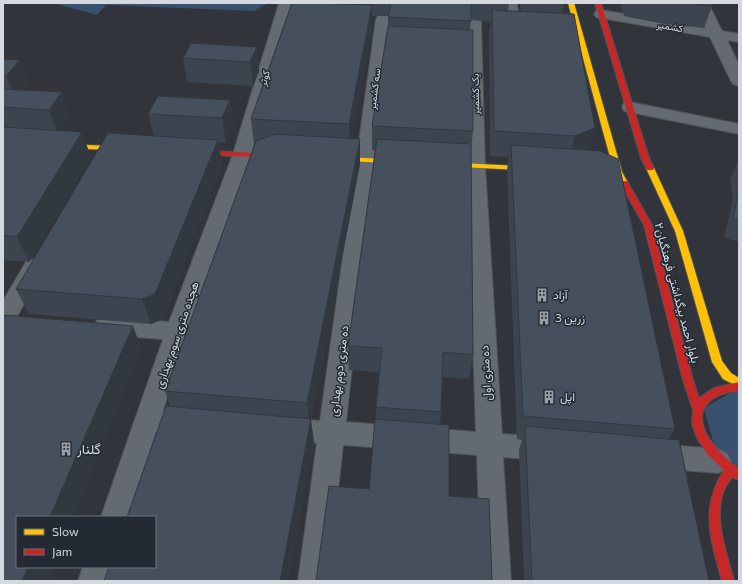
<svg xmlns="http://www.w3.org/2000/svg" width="742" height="584" font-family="Commissioner,Vazirmatn,sans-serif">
<rect width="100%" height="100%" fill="#31353b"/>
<g fill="#39506f">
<polygon points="53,3 269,3 254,11 106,5 97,15"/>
<polygon points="739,388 739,470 716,452 704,408"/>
</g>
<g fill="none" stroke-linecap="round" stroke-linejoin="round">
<g stroke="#4f5358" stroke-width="2">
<g id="street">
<polygon points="279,3 293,3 251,154 189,331 163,410 191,412 200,415 204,423 200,431 191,434 156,432 129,517 101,517 163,339 105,335 97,332 94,326 97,320 105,317 169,322 233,154"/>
<polygon points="503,3 517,3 519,24 517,27 512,28 507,27 505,24"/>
<polygon points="694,3 708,3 722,31 739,34 739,42 727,40 739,65 739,86 733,84 731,81 710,37 601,18 596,17 594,14 596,11 601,10 706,28"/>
<polygon points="383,15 388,16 390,19 346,422 476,432 467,166 467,22 469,19 474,18 479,19 481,22 485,166 502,434 550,437 559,441 563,449 559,457 550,461 503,457 511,581 481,581 477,455 343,445 328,581 298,581 317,443 283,440 274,437 270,429 274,421 283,418 320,421 376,19 378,16"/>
<polygon points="630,102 739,124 739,134 624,111 622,107 624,103"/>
<polygon points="34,259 42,262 45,267 11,327 3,330 3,301 26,262"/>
<polygon points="654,444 718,449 727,453 731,461 727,469 718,473 654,468 645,464 641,456 645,448"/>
<polygon points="83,567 113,567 108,581 78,581"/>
</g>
</g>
<g stroke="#4f5358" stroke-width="2">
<g id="slow">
<polygon points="568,3 574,3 622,172 628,183 627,185 621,185 614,172"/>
<polygon points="3,141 130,147 134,149 130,151 3,145"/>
<polygon points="327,156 403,160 407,162 403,164 330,160 326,158"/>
<polygon points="439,162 537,167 541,169 537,171 442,166 439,166"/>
<polygon points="647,166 650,166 654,168 683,231 722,361 731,373 739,378 739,387 723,379 712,362 675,231 646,168"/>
</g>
</g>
<g stroke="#4f5358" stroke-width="2">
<g id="jam">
<polygon points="595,3 601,3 649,158 654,168 653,170 647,170 641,158"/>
<polygon points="187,150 281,154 285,156 281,158 190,154 186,152"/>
<path d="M621 181H627L652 225 693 380 699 398 714 388 739 382V390C728 393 715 394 708 403 688 425 723 457 739 469V480L732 477C730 481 726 485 724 490 713 519 727 553 734 581H722C711 540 699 509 724 470L708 455 697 438 692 424 693 410 683 380 644 225 620 183Z"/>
</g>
</g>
<use href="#street" fill="#646a71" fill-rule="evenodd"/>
<use href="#slow" fill="#ffc107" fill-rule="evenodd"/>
<use href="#jam" fill="#c62828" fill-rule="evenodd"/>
</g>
<g fill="#3c454f">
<polygon points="292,3 337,3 336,4 349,4 349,3 509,3 508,11 521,12 520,3 564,3 562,14 589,150 675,429 669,439 709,581 524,581 519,449 522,440 517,439 507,170 509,157 490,156 489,33 491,22 471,20 470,30 473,131 471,150 473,355 469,379 442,377 441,412 440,424 369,489 376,419 376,407 379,372 349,370 348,346 375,151 372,150 372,126 388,29 388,16 372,16 372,28 352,139 360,164 311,421 314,442 288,581 104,581 170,406 165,391 255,144 254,144 251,119"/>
<polygon points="620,3 711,3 712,6 704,28 664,24 624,16"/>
<polygon points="257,47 259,71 253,86 187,82 183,58"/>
<polygon points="3,59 20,60 29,84 24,90 62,92 70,117 60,131 91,157 29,262 3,260"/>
<polygon points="230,100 234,125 226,143 218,142 222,164 163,319 151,324 29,314 16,289 154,136 148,114"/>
<polygon points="738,161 739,162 739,242 724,237 733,199 730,180"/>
</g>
<g fill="#313840">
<polygon points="372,5 372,28 350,149 349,124"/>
<polygon points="257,47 259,71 253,86 250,62"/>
<polygon points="20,60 29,84 16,100 6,76"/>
<polygon points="62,92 70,117 58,134 49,110"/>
<polygon points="230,100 234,125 226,143 222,118"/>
<polygon points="595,128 589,152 569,161 575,136"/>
<polygon points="82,132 91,157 29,262 17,237"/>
<polygon points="360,139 360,164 311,421 314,442 288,581 280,581 310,425 307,403"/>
<polygon points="218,140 222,164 163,319 151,324 142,299"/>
<polygon points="133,326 142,350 74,517 50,517"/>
<polygon points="28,567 53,567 48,581 22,581"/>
</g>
<g fill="#46505c" stroke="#313840">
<polygon points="292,3 313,3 372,5 349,124 251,119"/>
<polygon points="391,3 471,3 471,21 388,17"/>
<polygon points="688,3 711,3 712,6"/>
<polygon points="492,10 574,14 595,128 575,136 494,131"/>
<polygon points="388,26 473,30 473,131 372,126"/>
<polygon points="191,43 257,47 250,62 183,58"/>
<polygon points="3,59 20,60 6,76 3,76"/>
<polygon points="3,89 62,92 49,110 3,107"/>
<polygon points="158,96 230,100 222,118 148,114"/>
<polygon points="3,127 82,132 17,237 3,235"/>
<polygon points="108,133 218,140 155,294 142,299 16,289"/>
<polygon points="276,134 360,139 307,403 165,391 256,141"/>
<polygon points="377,139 471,144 473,355 443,352 441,412 376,407 382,348 348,346"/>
<polygon points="511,145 600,151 618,159 675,429 523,416"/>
<polygon points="739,191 739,220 733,218"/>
<polygon points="5,315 133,326 50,517 17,517 17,567 28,567 22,581 3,581 3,319"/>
<polygon points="166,406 311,419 280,581 104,581 109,567 155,567 155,517 127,517"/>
<polygon points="375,419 449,425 449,496 489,499 492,581 316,581 329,486 369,489"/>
<polygon points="525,426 679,440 709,581 532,581"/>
</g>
<defs>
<g id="building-bare" transform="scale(1.08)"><path d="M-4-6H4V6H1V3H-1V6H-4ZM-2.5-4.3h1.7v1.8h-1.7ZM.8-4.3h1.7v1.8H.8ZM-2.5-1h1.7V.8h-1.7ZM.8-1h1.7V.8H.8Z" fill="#9ba0a6" stroke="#232a34" stroke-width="2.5" paint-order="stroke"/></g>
</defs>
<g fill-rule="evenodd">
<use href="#building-bare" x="542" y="295"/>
<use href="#building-bare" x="544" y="318"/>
<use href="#building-bare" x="549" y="397"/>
<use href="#building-bare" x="66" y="449"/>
</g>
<g text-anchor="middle" stroke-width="3" stroke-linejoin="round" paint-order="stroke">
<g font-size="10" fill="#d4d9df" stroke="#232a34">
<text transform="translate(670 26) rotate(10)" y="4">کشمیر</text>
<text transform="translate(264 78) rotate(-74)" y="4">کوثر</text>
<text transform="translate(374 89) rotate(-83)" y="4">سه کشمیر</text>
<text transform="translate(475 94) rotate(-91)" y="4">یک کشمیر</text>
</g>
<g font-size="12" fill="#d4d9df" stroke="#232a34">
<text transform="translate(677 293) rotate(75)" y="4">بلوار احمد بیگداشتی فرهنگیان۲</text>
<text transform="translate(177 335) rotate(-71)" y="4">هجده متری سوم بهداری</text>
<text transform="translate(339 371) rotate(-83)" y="4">ده متری دوم بهداری</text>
<text transform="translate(486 373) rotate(-93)" y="4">ده متری اول</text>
</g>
<g font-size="12" fill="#d4d9df" stroke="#232a34" text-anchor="start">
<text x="553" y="299">آزاد</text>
<text x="555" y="322">زرین 3</text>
<text x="560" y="401">اپل</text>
</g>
<g font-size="14" fill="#d4d9df" stroke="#232a34" text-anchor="start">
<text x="77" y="454">گلنار</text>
</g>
</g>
<rect width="742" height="584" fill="none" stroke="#d4d9df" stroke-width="8"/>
<rect x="16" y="516" width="140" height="52" fill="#232a34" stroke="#6a7078"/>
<rect x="24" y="529" width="20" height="6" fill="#ffc107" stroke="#6a7078"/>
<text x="52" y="536" font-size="12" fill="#d4d9df">Slow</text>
<rect x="24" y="549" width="20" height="6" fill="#c62828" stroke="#6a7078"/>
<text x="52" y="556" font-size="12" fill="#d4d9df">Jam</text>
</svg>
